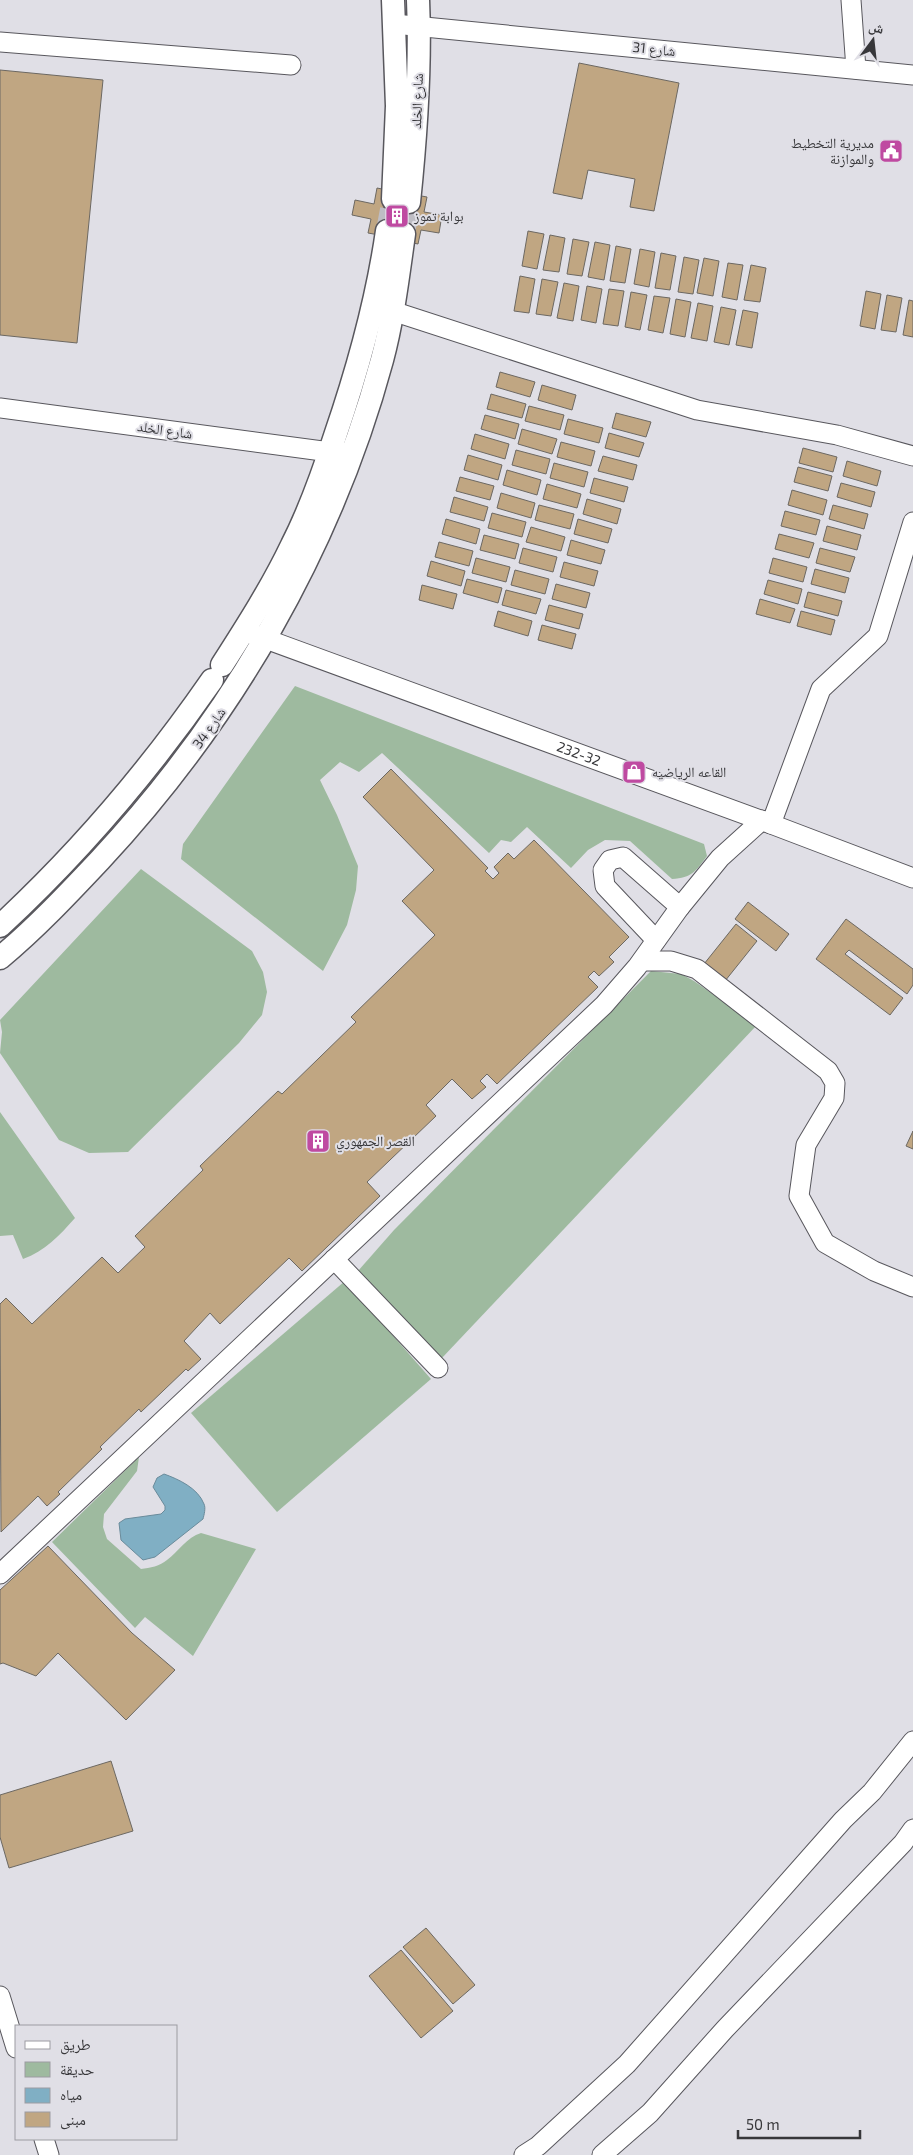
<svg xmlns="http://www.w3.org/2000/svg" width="913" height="2155" font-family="'Exo 2','Noto Naskh Arabic',sans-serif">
<rect width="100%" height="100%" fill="#e0dfe6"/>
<g fill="#9eba9f">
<path d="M295 686 704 844 707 856C696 871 692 878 672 879L630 841 605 840 588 850 571 868 527 827 511 842 501 840 489 853 382 753 359 772 340 762 320 780 337 815 358 866 356 890 347 925 323 971 181 859 183 844Z"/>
<polygon points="141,869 252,951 263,972 267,992 262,1015 239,1043 128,1152 89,1153 59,1140 0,1053 2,1032 0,1020"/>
<polygon points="651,971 681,974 694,981 757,1025 441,1359 358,1271 394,1230"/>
<path d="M0 1112 75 1218C59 1236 45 1251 23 1259L13 1235 0 1236Z"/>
<polygon points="345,1281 431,1379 277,1512 191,1413"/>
<path d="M139 1457 137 1471 104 1514 103 1527 107 1539 141 1569C150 1568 160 1566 167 1560 178 1552 187 1537 201 1533L256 1549 193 1656 145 1617 135 1628 52 1542Z"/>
</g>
<path fill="#80afc4" stroke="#6a8b9b" d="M164 1474C178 1479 198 1488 204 1504 206 1508 204 1515 203 1519L155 1557 143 1560 121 1540 119 1523 125 1519 161 1514 165 1510V1506L153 1487 157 1478Z"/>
<g fill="#c0a682" stroke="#6c6862">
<polygon points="579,63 679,83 654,211 630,207 635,179 588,170 582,199 553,193"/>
<polygon points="0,70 103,80 77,343 0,335"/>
<polygon points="377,188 387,190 379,235 368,233 371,219 352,215 355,200 374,204"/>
<polygon points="416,195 427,197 424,212 442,215 439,233 421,230 418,244 408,242"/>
<polygon points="386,198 415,203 409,235 380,229"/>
<polygon points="528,231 544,234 537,269 522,266"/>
<polygon points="550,235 565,238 559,272 543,270"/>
<polygon points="573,239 589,242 582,276 567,274"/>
<polygon points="595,242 610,245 604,280 588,277"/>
<polygon points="616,246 631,249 625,283 610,281"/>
<polygon points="640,249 655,252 649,287 634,284"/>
<polygon points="661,253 676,256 670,290 655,288"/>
<polygon points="684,257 699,260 693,294 678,292"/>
<polygon points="704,258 719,261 713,296 697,293"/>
<polygon points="728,263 743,265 737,300 722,297"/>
<polygon points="751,265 766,268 760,302 744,300"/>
<polygon points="520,276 535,279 529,313 514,311"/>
<polygon points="542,279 558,282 551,316 536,314"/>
<polygon points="564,283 579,286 573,321 557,318"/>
<polygon points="587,286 602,289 596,323 581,320"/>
<polygon points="609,289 624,291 618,326 603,324"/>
<polygon points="866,291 881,294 875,329 860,326"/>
<polygon points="631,292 647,295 640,330 625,327"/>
<polygon points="887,295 902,298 896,332 881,330"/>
<polygon points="654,296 670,298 663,333 648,330"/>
<polygon points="676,299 691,302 685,337 670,334"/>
<polygon points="909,300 913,301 913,337 903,335"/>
<polygon points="698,303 713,306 707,341 691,338"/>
<polygon points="721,307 736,310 729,345 714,342"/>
<polygon points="743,310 758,313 752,348 736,345"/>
<polygon points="500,372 535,382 530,397 496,387"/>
<polygon points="542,385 576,395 572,410 538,400"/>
<polygon points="491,394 526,404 522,418 487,409"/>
<polygon points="529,406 564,415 560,430 525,421"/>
<polygon points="616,413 651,422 646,437 612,428"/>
<polygon points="485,415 519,424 515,439 481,429"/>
<polygon points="568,419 603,428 599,443 564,434"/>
<polygon points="522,429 557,439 552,454 518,444"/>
<polygon points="609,433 644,443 639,457 605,448"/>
<polygon points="475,434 509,444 505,459 471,449"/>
<polygon points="561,442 595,451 591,466 557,457"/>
<polygon points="803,448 837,457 833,472 799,463"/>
<polygon points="516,450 550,459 546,474 512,465"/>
<polygon points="468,455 502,465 498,480 464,470"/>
<polygon points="603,456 637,465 633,480 598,471"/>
<polygon points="847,461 881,471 877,486 843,476"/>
<polygon points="554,463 588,472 584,487 550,478"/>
<polygon points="798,467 832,476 828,491 794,482"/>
<polygon points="507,470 541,480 537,495 503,485"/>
<polygon points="460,477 494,486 490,500 456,491"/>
<polygon points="594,478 628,487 624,502 590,493"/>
<polygon points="841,483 875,492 871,507 837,497"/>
<polygon points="547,484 581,494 577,508 543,499"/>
<polygon points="792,490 827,500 823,515 788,505"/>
<polygon points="501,493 535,503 531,518 497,508"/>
<polygon points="454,497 488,507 484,521 450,512"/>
<polygon points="587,499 621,509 617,524 583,514"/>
<polygon points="539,505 574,514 570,529 535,520"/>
<polygon points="833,505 868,514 864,529 829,519"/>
<polygon points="785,511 820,520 816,535 781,526"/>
<polygon points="492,513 526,522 522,537 488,528"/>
<polygon points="446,519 480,529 476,544 442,534"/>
<polygon points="578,519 612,529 608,543 574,534"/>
<polygon points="827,526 861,535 857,550 823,541"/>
<polygon points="531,527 565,537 561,551 526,542"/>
<polygon points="779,534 814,543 809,558 775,549"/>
<polygon points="484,535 519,544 515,559 480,550"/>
<polygon points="571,540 605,550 601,564 567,555"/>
<polygon points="439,542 473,551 469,566 435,557"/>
<polygon points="523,548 557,557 553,572 519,563"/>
<polygon points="820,548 855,557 850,572 816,563"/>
<polygon points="476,558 510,567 506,582 472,573"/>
<polygon points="773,558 807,567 803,582 769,573"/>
<polygon points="431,561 465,571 461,586 427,576"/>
<polygon points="564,562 598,571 594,586 560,577"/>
<polygon points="815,569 849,578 845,593 811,584"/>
<polygon points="515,570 549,579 545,594 511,585"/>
<polygon points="467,579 502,588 498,603 463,593"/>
<polygon points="768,580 802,589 798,604 764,594"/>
<polygon points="556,584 590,593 586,608 552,599"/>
<polygon points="422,585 457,594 453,609 419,600"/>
<polygon points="506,590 541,599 536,614 502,605"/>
<polygon points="808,592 842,601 838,616 804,607"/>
<polygon points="760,599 795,609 790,623 756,614"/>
<polygon points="549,605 583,614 579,629 545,620"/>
<polygon points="498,611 532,621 528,636 494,626"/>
<polygon points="801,611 835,620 831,635 797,626"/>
<polygon points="542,625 576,634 572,649 538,640"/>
<polygon points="391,769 488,868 485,871 493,879 499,873 494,867 508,853 514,859 534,840 629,937 609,957 614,962 599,976 594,971 588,977 598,987 497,1084 487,1074 480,1081 486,1087 472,1099 452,1079 426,1105 436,1116 367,1182 380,1196 302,1271 289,1258 220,1324 210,1313 184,1341 201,1359 188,1371 186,1369 141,1412 139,1409 100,1447 102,1449 58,1492 60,1494 47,1506 38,1496 1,1532 0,1304 6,1298 32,1324 102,1257 118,1273 145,1247 135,1236 203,1170 200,1166 278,1091 282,1094 356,1022 351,1017 435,935 402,901 434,870 363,797"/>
<polygon points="748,902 789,934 776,951 735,919"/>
<polygon points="846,919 913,969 913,985 907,994 849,950 845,954 903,998 890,1015 816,959"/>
<polygon points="736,924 757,941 725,981 704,964"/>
<polygon points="913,1131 913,1149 906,1146"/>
<polygon points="48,1546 132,1633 175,1670 126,1720 58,1653 36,1676 3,1663 0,1664 0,1590"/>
<polygon points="111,1761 133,1831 9,1868 0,1837 0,1795"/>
<polygon points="426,1928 475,1985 453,2004 403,1947"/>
<polygon points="401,1950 453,2011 421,2038 369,1976"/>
</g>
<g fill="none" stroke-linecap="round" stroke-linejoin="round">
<g stroke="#bebdc4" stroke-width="22" stroke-dasharray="22 11" stroke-linecap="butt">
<polyline points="387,231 393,199"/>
<polyline points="404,234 409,202"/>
</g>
<g stroke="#58575d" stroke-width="21">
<g id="minor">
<polyline points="851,0 856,69"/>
<polyline points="394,24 913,75"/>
<polyline points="0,42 291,65"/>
<polyline points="380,307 697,410 837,435 913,456"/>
<polyline points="0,408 330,452 343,452"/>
<path id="s1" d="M252 634 771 824 913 878"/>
<polyline points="771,824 821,689 878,636 913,522"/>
<polyline points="656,940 605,886 603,870 610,860 623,857 680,907"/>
<polyline points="642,961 671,961 697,969 828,1071 835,1083 834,1098 806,1145 799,1196 825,1243 874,1271 913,1287"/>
<polyline points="334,1259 438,1368"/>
<polyline points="0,1574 604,1005 637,967 680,907 720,858 762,820"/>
<polyline points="0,1996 16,2048"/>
<polyline points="44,2139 49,2155"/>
<polyline points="524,2155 538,2146 627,2064 843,1820 872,1792 913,1741"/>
<polyline points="602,2155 650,2113 725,2029 903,1843 913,1829"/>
</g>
</g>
<g stroke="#58575d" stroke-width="25">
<g id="major">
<polyline points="393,199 397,106 393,0"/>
<path d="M409 202C416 135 421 68 418 0"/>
<path d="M222 665C247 626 272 587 292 545 310 510 323 473 335 436 358 369 377 301 387 231"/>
<path d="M0 926C81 851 149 771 212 680"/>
<path d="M0 958C36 928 68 894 100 860 232 718 331 548 382 360 393 319 398 276 404 234"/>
</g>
</g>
<use href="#minor" stroke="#fff" stroke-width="19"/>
<use href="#major" stroke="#fff" stroke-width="22"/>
</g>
<defs>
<g id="civic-square" transform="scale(1.25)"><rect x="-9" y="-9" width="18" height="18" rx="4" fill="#bf4aa1" stroke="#e0dfe6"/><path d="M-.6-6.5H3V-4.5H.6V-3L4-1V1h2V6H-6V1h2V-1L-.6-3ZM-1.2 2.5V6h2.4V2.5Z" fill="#fff"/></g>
<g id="building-square" transform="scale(1.25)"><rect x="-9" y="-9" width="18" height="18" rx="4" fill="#bf4aa1" stroke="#e0dfe6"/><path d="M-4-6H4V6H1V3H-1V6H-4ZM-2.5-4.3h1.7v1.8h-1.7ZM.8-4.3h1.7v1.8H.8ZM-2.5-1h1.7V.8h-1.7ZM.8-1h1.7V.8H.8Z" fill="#fff"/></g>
<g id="shop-square" transform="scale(1.25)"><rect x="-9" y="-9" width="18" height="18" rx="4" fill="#bf4aa1" stroke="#e0dfe6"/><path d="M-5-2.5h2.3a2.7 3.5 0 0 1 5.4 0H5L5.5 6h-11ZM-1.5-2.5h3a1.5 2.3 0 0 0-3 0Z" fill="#fff"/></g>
</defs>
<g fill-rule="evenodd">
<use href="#civic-square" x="891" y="151"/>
<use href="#building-square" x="397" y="216"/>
<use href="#shop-square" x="634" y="772"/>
<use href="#building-square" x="318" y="1141"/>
</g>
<g text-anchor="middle" stroke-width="4" stroke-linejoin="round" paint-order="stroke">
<g font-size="14" fill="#37373a" stroke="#e0dfe6">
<text transform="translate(654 49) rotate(6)" y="5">شارع 31</text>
<text transform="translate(417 101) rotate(-88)" y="5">شارع الخلد</text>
<text transform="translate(165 430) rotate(8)" y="5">شارع الخلد</text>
<text transform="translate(209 728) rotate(-55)" y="5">شارع 34</text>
<text dy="5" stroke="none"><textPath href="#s1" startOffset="348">232-32</textPath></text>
</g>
<g font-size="14" fill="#37373a" stroke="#e0dfe6" text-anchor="start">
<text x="874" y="148" text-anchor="end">مديرية التخطيط<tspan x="874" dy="16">والموازنة</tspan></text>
<text x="414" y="221">بوابة تموز</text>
<text x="652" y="777">القاعه الرياضيه</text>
<text x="336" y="1146">القصر الجمهوري</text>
</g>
</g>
<rect x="15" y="2025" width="162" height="115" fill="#e0dfe6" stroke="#9c9ca1"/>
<rect x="25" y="2041" width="25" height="8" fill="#ffffff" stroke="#9c9ca1"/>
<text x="60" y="2050" font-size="15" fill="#37373a">طريق</text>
<rect x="25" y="2062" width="25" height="15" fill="#9eba9f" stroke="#9c9ca1"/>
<text x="60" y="2075" font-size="15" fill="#37373a">حديقة</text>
<rect x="25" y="2088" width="25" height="15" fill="#80afc4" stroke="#9c9ca1"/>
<text x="60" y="2100" font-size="15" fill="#37373a">مياه</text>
<rect x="25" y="2112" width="25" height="15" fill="#c0a682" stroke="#9c9ca1"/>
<text x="60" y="2125" font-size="15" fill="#37373a">مبنى</text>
<g transform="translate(873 40) rotate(15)" stroke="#e0dfe6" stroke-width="4" paint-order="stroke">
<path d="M0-4L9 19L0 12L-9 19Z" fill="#37373a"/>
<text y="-8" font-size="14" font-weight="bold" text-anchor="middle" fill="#37373a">ش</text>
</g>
<path d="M738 2130v8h122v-8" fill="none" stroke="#37373a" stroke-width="2.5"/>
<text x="746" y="2130" font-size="15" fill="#37373a" stroke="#e0dfe6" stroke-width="4" paint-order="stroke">50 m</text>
</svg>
